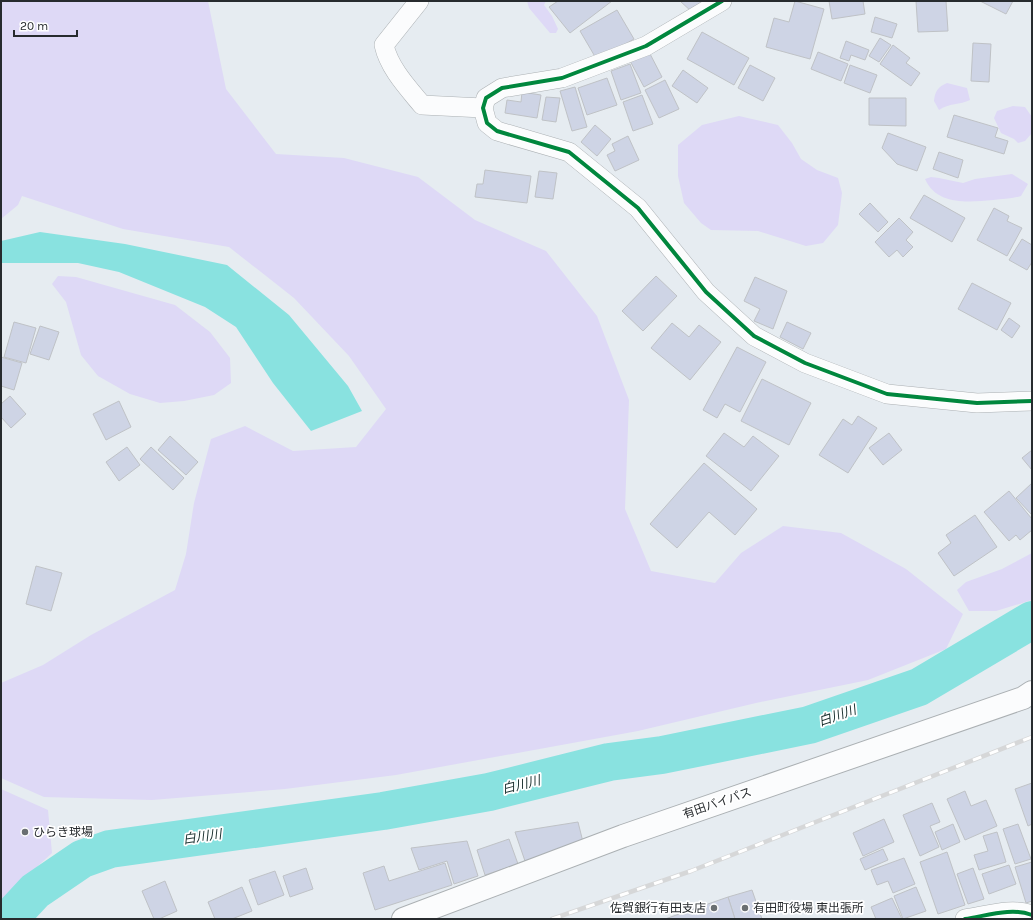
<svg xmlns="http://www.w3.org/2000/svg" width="1033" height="920" font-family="Karla,'Noto Sans JP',sans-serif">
<rect width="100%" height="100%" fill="#e6ecf1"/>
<g fill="#ded9f6">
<polygon points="1,1 208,1 226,89 276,154 344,158 418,177 475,220 546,251 597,316 629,400 625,509 651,571 715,583 741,553 783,526 841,533 906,569 963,614 946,649 868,680 756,703 638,731 396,775 285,789 152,800 44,797 1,778 1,683 43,665 91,635 175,590 186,554 194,503 211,439 245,426 293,451 356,447 386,409 349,356 294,298 229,247 123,229 22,196 18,205 1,219"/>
<polygon points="527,1 546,1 544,5 552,16 558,29 556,33 550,33 529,8"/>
<path d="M947 83 967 88 970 100C960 105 949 103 939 110L934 101C935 91 938 87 947 83Z"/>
<polygon points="1013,106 1025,107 1032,117 1032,133 1025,141 1018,143 1014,139 1001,133 994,118 997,111"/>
<polygon points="739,116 778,125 792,143 801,159 817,170 838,178 842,193 838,225 823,243 806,246 758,231 711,230 701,223 684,203 678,176 678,145 702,125"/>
<path d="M1012 174 1028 184 1021 196C1011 199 1003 199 993 200 969 202 937 206 925 179L931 177 939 178 963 183 975 179Z"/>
<polygon points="58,276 76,277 175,305 210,332 230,358 231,383 214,395 184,401 160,403 130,394 98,376 81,355 66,302 52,284"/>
<polygon points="1032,553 1032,600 996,611 969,611 957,590 966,582 1002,569"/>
<polygon points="1,789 48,810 52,853 16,886 1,909"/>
</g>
<polygon fill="#89e2e0" points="40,232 125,244 227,265 289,315 348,386 362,411 311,431 273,383 236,327 205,307 119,272 78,263 1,263 1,241"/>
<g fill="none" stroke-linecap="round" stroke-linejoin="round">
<polyline stroke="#89e2e0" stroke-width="38" points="9,919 35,891 82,859 110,849 383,811 489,792 609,762 662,755 809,725 919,687 1032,620"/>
</g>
<g fill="#ced4e5" stroke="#bfc2c6">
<polygon points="558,1 612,1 570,33 549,7"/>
<polygon points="680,1 702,1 692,12"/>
<polygon points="795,1 824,9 810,59 766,47 774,18 789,22"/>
<polygon points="829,1 863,1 865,14 832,19"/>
<polygon points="916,1 946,1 948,31 918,32"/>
<polygon points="980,1 1013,1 1006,14"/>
<polygon points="617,10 634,39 597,60 580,31"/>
<polygon points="875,17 897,24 892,38 871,32"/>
<polygon points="702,32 749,58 734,85 687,59"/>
<polygon points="880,38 891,45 879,62 869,56"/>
<polygon points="846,41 869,50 865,60 851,55 849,61 840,58"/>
<polygon points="973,43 991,44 989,82 971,81"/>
<polygon points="893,45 910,58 906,63 920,73 911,86 880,64"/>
<polygon points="648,50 662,77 644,87 629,59"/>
<polygon points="818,52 848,64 841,81 811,69"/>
<polygon points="630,64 641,93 621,100 611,71"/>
<polygon points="750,65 775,78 763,101 738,88"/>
<polygon points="850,65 877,75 870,93 844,83"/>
<polygon points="683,70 708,88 697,103 672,86"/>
<polygon points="607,78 617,105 587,115 578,88"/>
<polygon points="665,80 679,109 659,118 645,90"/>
<polygon points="575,87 587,127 572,131 560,91"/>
<polygon points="522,92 541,95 537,118 505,113 507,100 521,102"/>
<polygon points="642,95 653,124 633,131 623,102"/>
<polygon points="546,97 560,98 556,122 542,120"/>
<polygon points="869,98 906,98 906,126 869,125"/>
<polygon points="954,115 998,128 995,137 1008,141 1004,154 947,137"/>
<polygon points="595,125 611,139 597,156 581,142"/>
<polygon points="888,133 926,147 917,171 897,164 882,148"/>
<polygon points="628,136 639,160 615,171 607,155 615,151 612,144"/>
<polygon points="939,152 963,160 958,178 933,169"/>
<polygon points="485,170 531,176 527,203 475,197 477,184 483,184"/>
<polygon points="539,171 557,173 553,199 535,197"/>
<polygon points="924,195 965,218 952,242 910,218"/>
<polygon points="870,203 888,222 878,232 859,214"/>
<polygon points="994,208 1009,216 1007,221 1022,228 1007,256 977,240"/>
<polygon points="899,218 913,232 906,240 913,247 903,257 897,250 889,257 875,242"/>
<polygon points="1022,239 1032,245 1032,262 1027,270 1009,260"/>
<polygon points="656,276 677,296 643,331 622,311"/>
<polygon points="755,277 787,291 773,329 754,321 760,309 744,301"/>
<polygon points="972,283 1011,303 997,330 958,309"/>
<polygon points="1009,318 1020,326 1012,338 1001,330"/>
<polygon points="14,322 36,328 26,363 4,357"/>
<polygon points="787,322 811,333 803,349 780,337"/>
<polygon points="672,323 689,337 699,325 721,342 690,380 651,348"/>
<polygon points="40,326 59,332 49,360 30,354"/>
<polygon points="737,347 766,362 740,412 725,404 717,418 703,410"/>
<polygon points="1,357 22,363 14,390 1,386"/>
<polygon points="762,379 811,403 789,445 741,421"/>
<polygon points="10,396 26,414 11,428 1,417 1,404"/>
<polygon points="119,401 131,427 106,440 93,414"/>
<polygon points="858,416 877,428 848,473 819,455 843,419 852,425"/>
<polygon points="724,433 744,447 753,436 779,456 751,491 706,456"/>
<polygon points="889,433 902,450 883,465 869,448"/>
<polygon points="170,436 198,462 186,475 158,450"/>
<polygon points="127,447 140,465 119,481 106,462"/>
<polygon points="151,447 184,478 173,490 140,459"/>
<polygon points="1032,450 1032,470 1022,458"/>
<polygon points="704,463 757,509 735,535 709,512 677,548 650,524"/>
<polygon points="1032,483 1032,515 1016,498"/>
<polygon points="1009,491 1032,519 1032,530 1020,540 1016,535 1009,541 984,512"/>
<polygon points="975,515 997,547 954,576 938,553 951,543 946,535"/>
<polygon points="36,566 62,573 51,611 26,604"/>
<polygon points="1032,783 1032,824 1028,826 1015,789"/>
<polygon points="965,791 971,806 986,800 997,826 965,840 947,799"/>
<polygon points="932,803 940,822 930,826 939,847 920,856 903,815"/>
<polygon points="884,819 894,842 863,856 853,833"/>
<polygon points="578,822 583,842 525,861 515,832"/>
<polygon points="953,824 960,842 942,850 935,832"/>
<polygon points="1018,824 1031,859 1015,864 1003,829"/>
<polygon points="997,832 1006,862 979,870 974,855 988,851 983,836"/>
<polygon points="509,839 518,864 485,875 477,850"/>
<polygon points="467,841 478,876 454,884 447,861 419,870 411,848"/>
<polygon points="883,849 888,860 865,870 860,859"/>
<polygon points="947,852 965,905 938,914 920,862"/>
<polygon points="904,858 915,884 893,893 888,881 877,885 871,870"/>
<polygon points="1032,862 1032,901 1026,903 1015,867"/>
<polygon points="445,863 452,885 375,910 363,873 384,866 389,881"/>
<polygon points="1009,865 1016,884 989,894 982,874"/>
<polygon points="306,868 313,889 290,897 283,876"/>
<polygon points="973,868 984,899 968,904 957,874"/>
<polygon points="275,871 284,895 258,905 249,880"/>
<polygon points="165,881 177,911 159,919 154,919 142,891"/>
<polygon points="242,887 252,911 232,919 215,919 208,902"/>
<polygon points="916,887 926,911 903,919 894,896"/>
<polygon points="752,890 762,919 735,919 728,897"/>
<polygon points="728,897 735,919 665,919"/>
<polygon points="892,898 902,919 876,919 871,907"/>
</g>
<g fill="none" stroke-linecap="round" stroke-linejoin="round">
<g stroke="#abb0b3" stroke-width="20">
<g id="minor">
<path d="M419 1 384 45C389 68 408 88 422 105L483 108"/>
<polyline points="722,1 646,46 562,78 502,88 486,98 483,108 487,123 497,131 569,152 638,208 706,292 754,336 805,363 887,394 977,403 1032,401"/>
<path d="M965 919C986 916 1012 907 1032 915"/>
</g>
</g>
<g stroke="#abb0b3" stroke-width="24">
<polyline id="trunk" points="403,919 623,836 1023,698 1032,692"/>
</g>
<use href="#minor" stroke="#fbfcfd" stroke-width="19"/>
<use href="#trunk" stroke="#fbfcfd" stroke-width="22"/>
<g stroke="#d6d7d8" stroke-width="4.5">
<polyline id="rail" points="552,919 691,871 1032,737"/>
</g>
<use href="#rail" stroke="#fff" stroke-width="3" stroke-dasharray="9" stroke-linecap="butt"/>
<g stroke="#fff" stroke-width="6">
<g id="cycleway">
<polyline points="722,1 646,46 562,78 502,88 486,98 483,108 487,123 497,131 569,152 638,208 706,292 754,336 805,363 887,394 977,403 1032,401"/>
<path d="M965 919C986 916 1012 907 1032 915"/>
</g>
</g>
<use href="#cycleway" stroke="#00873e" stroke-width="4"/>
</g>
<g fill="#6a6f72" stroke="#fff" stroke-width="1.5">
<circle cx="25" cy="832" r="4"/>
<circle cx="714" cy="908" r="4"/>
<circle cx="745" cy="908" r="4"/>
</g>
<g text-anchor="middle" stroke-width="3.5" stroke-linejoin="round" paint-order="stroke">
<g font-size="12" fill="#272b2e" stroke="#fff">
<text transform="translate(717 803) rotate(-19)" y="4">有田バイパス</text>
</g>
<g font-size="12" fill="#272b2e" stroke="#fff" text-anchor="start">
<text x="33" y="836">ひらき球場</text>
<text x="706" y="912" text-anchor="end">佐賀銀行有田支店</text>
<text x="753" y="912">有田町役場 東出張所</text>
</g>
<g font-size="13" font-style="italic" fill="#182e2d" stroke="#fff">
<text transform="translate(837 715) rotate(-19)" y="5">白川川</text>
<text transform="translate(521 784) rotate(-14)" y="5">白川川</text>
<text transform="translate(202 836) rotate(-8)" y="5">白川川</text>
</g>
</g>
<rect width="1033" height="920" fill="none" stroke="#272b2e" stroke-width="4"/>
<path d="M14 30v6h63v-6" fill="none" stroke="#272b2e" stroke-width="2"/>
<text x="20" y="30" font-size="12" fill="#272b2e" stroke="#ffffff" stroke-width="3" paint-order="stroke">20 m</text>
</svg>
